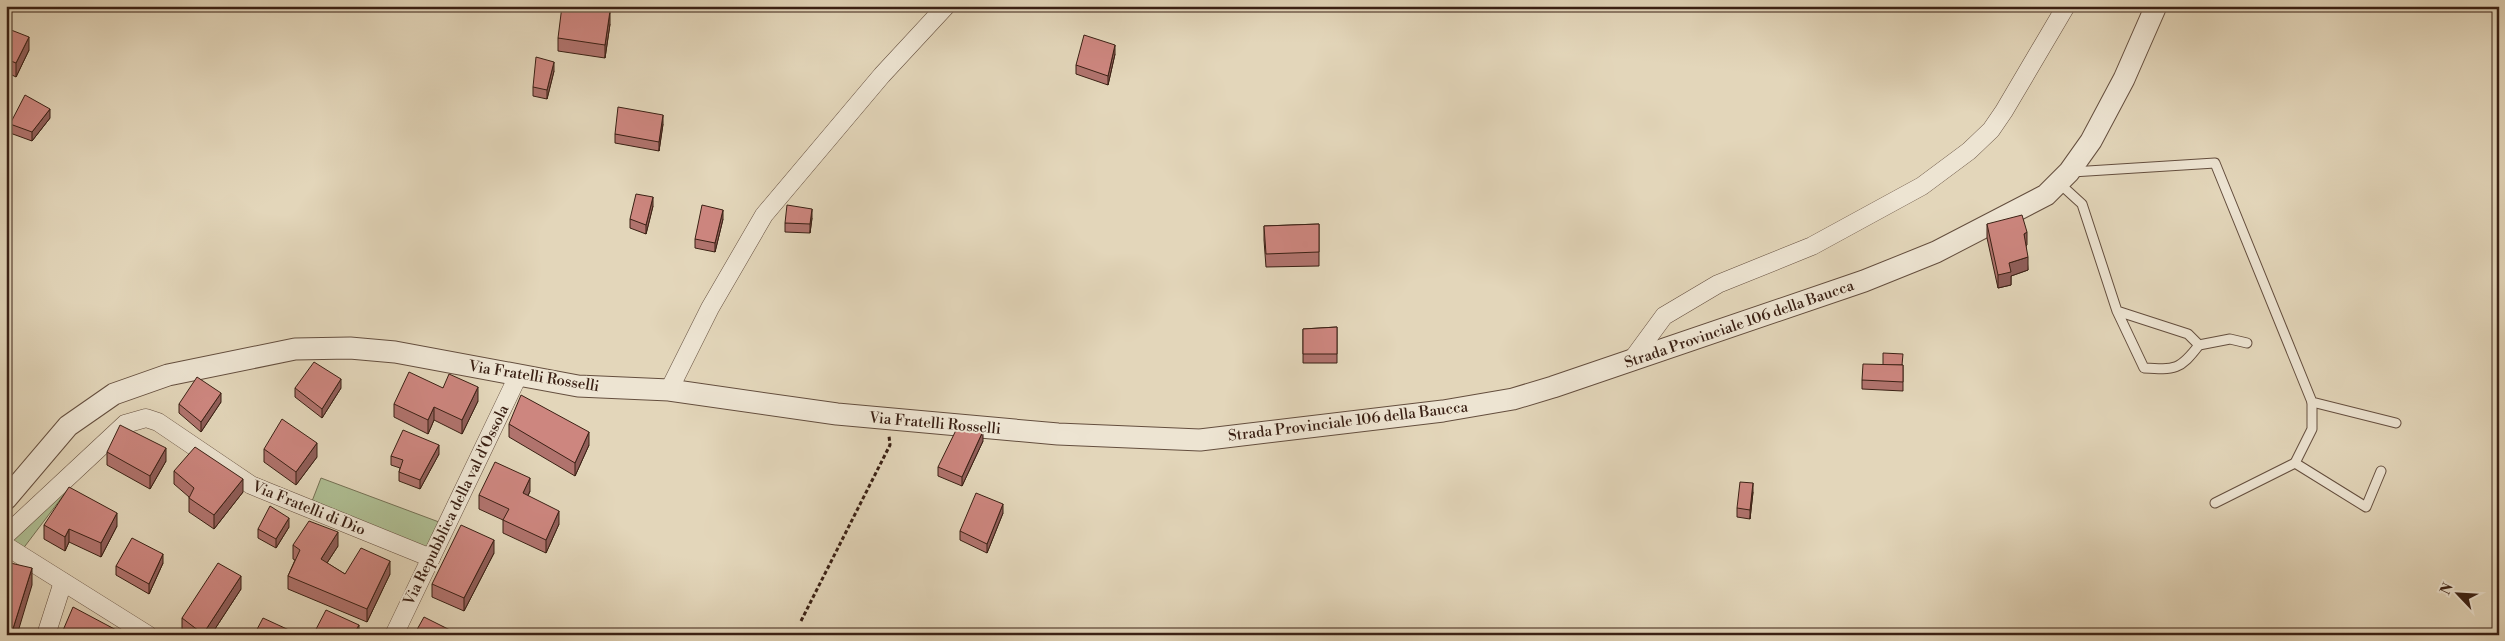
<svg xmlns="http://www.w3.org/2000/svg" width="2505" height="641" font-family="'Libre Bodoni',serif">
<rect width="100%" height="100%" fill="#e3d6ba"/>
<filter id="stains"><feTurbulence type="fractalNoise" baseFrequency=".004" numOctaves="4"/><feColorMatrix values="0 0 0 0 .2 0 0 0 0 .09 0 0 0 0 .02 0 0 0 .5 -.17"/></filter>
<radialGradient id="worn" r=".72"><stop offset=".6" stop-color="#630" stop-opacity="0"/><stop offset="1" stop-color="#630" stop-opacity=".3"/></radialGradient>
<g fill="#afbf94" stroke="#747054">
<polygon points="321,478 447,525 431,558 309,509"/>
<polygon points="58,486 66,492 19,554 6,535"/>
</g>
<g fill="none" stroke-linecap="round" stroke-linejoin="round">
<g stroke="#644e3e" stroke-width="11">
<g id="service">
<polyline points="2072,172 2215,163 2312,402 2396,423"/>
<path d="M2059 183 2082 204 2117 311 2144 368C2175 370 2180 370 2199 345L2188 334 2117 311"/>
<polyline points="2199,345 2230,339 2247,343"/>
<polyline points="2312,402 2312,429 2295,463 2366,507 2381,471"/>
<polyline points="2215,503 2295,463"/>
</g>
</g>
<g stroke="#644e3e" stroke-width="19">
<g id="minor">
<polyline points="1631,361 1664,316 1718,284 1812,246 1922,186 1969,151 1991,130 2004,111 2066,6"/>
<polyline points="669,390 710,308 764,215 882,75 946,6"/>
<polyline points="6,535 125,424 146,418 158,422 251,485 431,558"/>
<polyline points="6,546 148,635"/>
<polyline points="46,635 63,582"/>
<polyline points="394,635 518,376"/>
</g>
</g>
<g stroke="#644e3e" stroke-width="23">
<polyline id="tertiary" points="6,499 68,426 114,394 168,375 295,349 350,348 395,352 578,386 669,390 837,414 1058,434 1200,440 1443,411 1513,399 1553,387 1864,281 1936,252 2046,195 2069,172 2091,141 2124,79 2156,6"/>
</g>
<polyline stroke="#3a2014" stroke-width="3" stroke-dasharray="4 2.5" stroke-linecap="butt" points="801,621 890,445 889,436"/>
<use href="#service" stroke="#ede4d2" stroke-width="9"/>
<use href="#minor" stroke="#ede4d2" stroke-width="18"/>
<use href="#tertiary" stroke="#ede4d2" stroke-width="21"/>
</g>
<g fill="#b0736d" stroke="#3a2014">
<polygon points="610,24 605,58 558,51 558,38"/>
<polygon points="6,28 29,50 16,77 6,72"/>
<polygon points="1115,54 1108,85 1076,74 1076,65"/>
<polygon points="554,71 547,99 533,96 533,87"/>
<polygon points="50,118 32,141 10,133 10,124"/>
<polygon points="663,124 659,151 615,143 615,134"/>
<polygon points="653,206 646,234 630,228 630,219"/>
<polygon points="812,218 810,233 785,232 785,223"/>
<polygon points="723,219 715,252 695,248 695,239"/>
<polygon points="1319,224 1319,266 1266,267 1264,240 1264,226"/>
<polygon points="1987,224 2027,245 2026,246 2028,270 2011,276 2011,285 1998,288 1987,238"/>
<polygon points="1337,327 1337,363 1303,363 1303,329"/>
<polygon points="1902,365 1903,365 1903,391 1862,389 1862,380"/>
<polygon points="295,388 341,388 322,418 295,397"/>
<polygon points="443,388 478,401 462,434 434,420 428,434 394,417 394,404"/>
<polygon points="221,402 201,432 179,413 179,404"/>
<polygon points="509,424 589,445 575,476 509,437"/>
<polygon points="983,441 962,486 938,476 938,467"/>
<polygon points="264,449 317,457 296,485 264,462"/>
<polygon points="107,452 166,461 150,489 107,465"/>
<polygon points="439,454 420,489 399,481 399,472 400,468 391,465 391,456"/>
<polygon points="174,471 243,492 214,529 189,512 189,497 174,484"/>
<polygon points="530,491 528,496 559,524 546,553 503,533 503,520 479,509 479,495"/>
<polygon points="1753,492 1750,519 1737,517 1737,508"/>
<polygon points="1003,513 987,553 960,540 960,531"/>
<polygon points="44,525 117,526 101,557 69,542 65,551 44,539"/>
<polygon points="289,527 276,548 258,538 258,529"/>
<polygon points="293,545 338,546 327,563 345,574 390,574 367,622 288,589 288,576 295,560 293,559"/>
<polygon points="494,553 464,611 432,597 432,584"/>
<polygon points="163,563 149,594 116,575 116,566"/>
<polygon points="241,589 211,635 187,635 182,632 182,618"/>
</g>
<g fill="#905e59" stroke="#3a2014">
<polygon points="610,11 610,24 605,58 605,45"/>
<polygon points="29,37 29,50 16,77 16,63"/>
<polygon points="1115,45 1115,54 1108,85 1108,76"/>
<polygon points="554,62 554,71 547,99 547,90"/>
<polygon points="50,109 50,118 32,141 32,132"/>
<polygon points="663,115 663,124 659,151 659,142"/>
<polygon points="653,197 653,206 646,234 646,225"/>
<polygon points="812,209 812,218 810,233 810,224"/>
<polygon points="723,210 723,219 715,252 715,243"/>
<polygon points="2027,232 2027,245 2024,247 2024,234"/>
<polygon points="2028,257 2028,270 2011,276 2011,285 1998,288 1998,275 2009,263"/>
<polygon points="341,379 341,388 322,418 322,409"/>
<polygon points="478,387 478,401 462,434 462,420"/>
<polygon points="221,393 221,402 201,432 201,422"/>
<polygon points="434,407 434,420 428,434 428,420"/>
<polygon points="983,431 983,441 962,486 962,477"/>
<polygon points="589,432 589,445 575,476 575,463"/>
<polygon points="317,443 317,457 296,485 296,472"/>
<polygon points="439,445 439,454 420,489 420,480"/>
<polygon points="166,448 166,461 150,489 150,476"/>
<polygon points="530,478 530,491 523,506 523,493"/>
<polygon points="243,479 243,492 214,529 214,515"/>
<polygon points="1753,483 1753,492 1750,519 1750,510"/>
<polygon points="1003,504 1003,513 987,553 987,544"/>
<polygon points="559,511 559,524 546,553 546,540"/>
<polygon points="117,513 117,526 101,557 101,543"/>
<polygon points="289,518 289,527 276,548 276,539"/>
<polygon points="69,529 69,542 65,551 65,537"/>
<polygon points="338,532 338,546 321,572 321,559"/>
<polygon points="494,540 494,553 464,611 464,598"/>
<polygon points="163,554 163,563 149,594 149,584"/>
<polygon points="390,561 390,574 367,622 367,609"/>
<polygon points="32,568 32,585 17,635 11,635"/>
<polygon points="241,576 241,589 211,635 203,635 203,634"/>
<polygon points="359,625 359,635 353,635"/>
</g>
<g fill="#cd867f" stroke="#3a2014">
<polygon points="562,6 610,11 605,45 558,38"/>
<polygon points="6,28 29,37 16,63 6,59"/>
<polygon points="1084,35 1115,45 1108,76 1076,65"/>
<polygon points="536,57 554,62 547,90 533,87"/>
<polygon points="25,95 50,109 32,132 10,124"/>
<polygon points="618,107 663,115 659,142 615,134"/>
<polygon points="636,194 653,197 646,225 630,219"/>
<polygon points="702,205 723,210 715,243 695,239"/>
<polygon points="787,205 812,209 810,224 785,223"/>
<polygon points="2022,215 2027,232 2024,234 2028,257 2009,263 2011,272 1998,275 1987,224"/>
<polygon points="1319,224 1319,252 1266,254 1264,226"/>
<polygon points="1337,327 1337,354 1303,354 1303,329"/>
<polygon points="1883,353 1903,354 1902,365 1883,365"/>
<polygon points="314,362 341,379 322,409 295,388"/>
<polygon points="1863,364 1903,365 1903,382 1862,380"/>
<polygon points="409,372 443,388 449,374 478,387 462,420 434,407 428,420 394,404"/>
<polygon points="197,377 221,393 201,422 179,404"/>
<polygon points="521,395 589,432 575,463 509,424"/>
<polygon points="282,419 317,443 296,472 264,449"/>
<polygon points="959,424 983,431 962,477 938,467"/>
<polygon points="120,425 166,448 150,476 107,452"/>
<polygon points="403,430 439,445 420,480 399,472 403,460 391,456"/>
<polygon points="195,447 243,479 214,515 189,498 194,488 174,471"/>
<polygon points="495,462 530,478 523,493 559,511 546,540 503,520 509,509 479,495"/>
<polygon points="1740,482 1753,483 1750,510 1737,508"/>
<polygon points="69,487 117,513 101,543 69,529 65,537 44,525"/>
<polygon points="976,493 1003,504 987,544 960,531"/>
<polygon points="270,506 289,518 276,539 258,529"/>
<polygon points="309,521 338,532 321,559 345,574 361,548 390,561 367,609 288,576 300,550 293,545"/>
<polygon points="461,525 494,540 464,598 432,584"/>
<polygon points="132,538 163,554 149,584 116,566"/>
<polygon points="6,562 32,568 11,635 6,635"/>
<polygon points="218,563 241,576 203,634 182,618"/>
<polygon points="73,607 120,632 119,635 61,635"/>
<polygon points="326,610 359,625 353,635 313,635"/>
<polygon points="424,617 454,632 453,635 414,635"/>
<polygon points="263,618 289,630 286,635 254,635"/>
</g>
<g text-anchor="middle" stroke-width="4" stroke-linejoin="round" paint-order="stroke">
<g font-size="15" fill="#3a2014" stroke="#ede4d2">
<text transform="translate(1739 324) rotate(-19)" y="5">Strada Provinciale 106 della Baucca</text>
<text transform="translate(534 376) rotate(9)" y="5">Via Fratelli Rosselli</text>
<text transform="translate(1348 421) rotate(-7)" y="5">Strada Provinciale 106 della Baucca</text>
<text transform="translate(935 423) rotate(5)" y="5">Via Fratelli Rosselli</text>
<text transform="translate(456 505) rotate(-64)" y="5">Via Repubblica della val d'Ossola</text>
<text transform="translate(309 508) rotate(22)" y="5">Via Fratelli di Dio</text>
</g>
</g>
<rect width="2505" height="641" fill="none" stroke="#e3d6ba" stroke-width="25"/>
<rect x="8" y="8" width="2490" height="626" fill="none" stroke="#3a2014" stroke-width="2.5"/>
<rect x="12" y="12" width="2480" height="616" fill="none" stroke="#3a2014"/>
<g transform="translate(2458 594) rotate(295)" stroke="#ede4d2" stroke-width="4" paint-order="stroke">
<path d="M0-4L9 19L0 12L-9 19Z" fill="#3a2014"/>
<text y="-8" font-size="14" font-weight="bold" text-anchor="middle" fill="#3a2014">N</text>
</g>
<rect width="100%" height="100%" filter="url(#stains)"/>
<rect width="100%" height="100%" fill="url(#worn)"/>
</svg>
